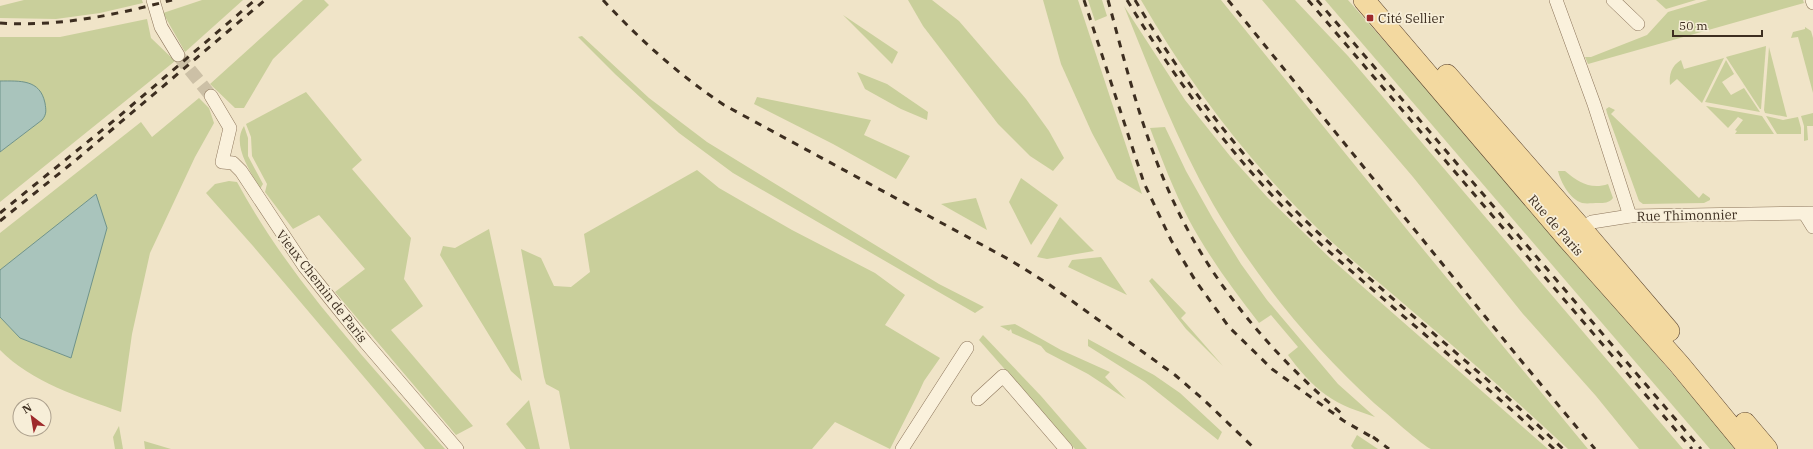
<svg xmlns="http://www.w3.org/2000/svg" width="1813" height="449" font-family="'IBM Plex Serif',serif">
<rect width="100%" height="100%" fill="#f0e4c8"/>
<g fill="#c9cf9b">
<polygon points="24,0 142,0 143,3 100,13 56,19 0,18 0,6"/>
<polygon points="202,0 243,0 185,52 163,13"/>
<polygon points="303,0 324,0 329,5 273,59 244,108 235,108 210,84"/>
<polygon points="908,0 932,0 959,21 1026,99 1049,131 1064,158 1053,171 1030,156 998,124 923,26"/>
<polygon points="1043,0 1078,0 1142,194 1117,179 1092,133 1061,64"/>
<polygon points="1088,0 1102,0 1107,16 1095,21"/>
<path d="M1141 0H1221L1413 237 1588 449H1568C1517 401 1464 355 1411 310 1378 281 1343 254 1312 223 1245 157 1188 82 1141 0Z"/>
<polygon points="1262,0 1295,0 1348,56 1683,449 1639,449 1596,396 1523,314 1413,177"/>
<polygon points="1325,0 1348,0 1485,155 1737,449 1710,449"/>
<polygon points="1656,0 1696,0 1666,9"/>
<polygon points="1708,0 1803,0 1804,3 1588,64 1585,57 1591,57 1647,35 1668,12"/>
<path d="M1124 6 1185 100 1230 156 1268 198 1330 258 1548 449C1519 449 1490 449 1461 449 1453 449 1440 449 1431 449 1424 447 1383 410 1374 403 1311 345 1256 278 1213 204 1177 141 1151 73 1124 6Z"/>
<polygon points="843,15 898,52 892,64"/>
<polygon points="147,19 151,38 175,61 0,202 0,152 42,120 0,81 0,37 60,37"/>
<polygon points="1805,27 1811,31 1813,38 1813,93 1798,37 1791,38 1793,32 1805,29"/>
<polygon points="582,36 649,98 707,142 939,284 984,307 975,313 733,173 679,133 615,74 578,37"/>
<polygon points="1766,46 1761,109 1760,109 1726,57"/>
<polygon points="1769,47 1787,117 1765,113 1764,110"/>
<path d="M1724 58 1702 103 1677 79 1670 85C1669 75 1671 66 1681 60L1684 69Z"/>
<polygon points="1726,60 1734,74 1722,82 1731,95 1744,88 1760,112 1705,102"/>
<polygon points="857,72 887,84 928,112 927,120 901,109 865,89"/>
<polygon points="306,92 362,160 352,169 411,238 404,279 423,306 391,330 473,426 456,435 335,292 365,269 319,215 293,229 265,192 267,184 252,156 251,137 246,124"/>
<polygon points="757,97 871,120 864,135 910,156 896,179 833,144 754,104"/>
<path d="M199 98 209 108 214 123 195 157 150 253 132 334 121 412C80 397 31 382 0 350V317L20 338 71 358 97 194 0 270V233L141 122 152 137Z"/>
<polygon points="1706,106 1762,116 1774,134 1735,134 1737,131 1735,130 1743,120 1738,117 1728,128"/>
<polygon points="1609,107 1615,110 1611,114 1699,198 1703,193 1710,198 1710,200 1704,203 1643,204 1639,201 1607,113 1606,109"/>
<polygon points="1813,113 1813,126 1807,126 1808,140 1804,141 1804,126 1801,116"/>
<polygon points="1766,116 1783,120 1798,117 1801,128 1801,134 1777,134"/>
<path d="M244 126 248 138V156L263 184 260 189C251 172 231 145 244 126Z"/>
<path d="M1165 127 1186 171 1213 219 1241 264 1267 300 1338 384 1375 417C1358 411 1341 406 1326 395 1312 385 1298 369 1288 355L1298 347 1271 315 1259 323C1234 291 1209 257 1189 220 1174 191 1162 160 1150 128Z"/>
<polygon points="697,170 719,188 792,230 875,273 905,295 885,325 940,358 924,381 918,394 890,449 835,422 812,449 570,449 559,391 546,384 544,377 521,249 541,258 554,286 571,287 590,272 584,234"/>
<path d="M1558 171H1565C1578 182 1591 190 1608 184L1613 198C1609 203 1604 203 1598 203 1593 203 1587 204 1582 203 1570 199 1561 183 1558 171Z"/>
<polygon points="1021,178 1058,205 1031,245 1009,202"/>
<path d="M229 181 237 182C291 282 371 365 445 449H425L253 246 206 193 215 184Z"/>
<polygon points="976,198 987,230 941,204"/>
<polygon points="1060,217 1094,251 1047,259 1037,257"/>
<polygon points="489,229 522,381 511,371 440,255 443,246 455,248"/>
<polygon points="1101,257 1127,295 1068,267 1072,260"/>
<polygon points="1152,278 1186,313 1181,318 1223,366 1186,329 1149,281"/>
<polygon points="1015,324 1061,350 1110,372 1105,377 1126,399 1088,374 1046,352 1041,346 1012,333 1011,329 1009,331 1000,326"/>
<polygon points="983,335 1041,396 1087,449 1075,449 979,340"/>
<polygon points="1088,339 1154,375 1180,393 1222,432 1218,440 1145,382 1088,346"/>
<polygon points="529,400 540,449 526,449 506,424"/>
<polygon points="119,426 123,449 115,449 113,437"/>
<polygon points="1357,435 1378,449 1354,449 1351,446"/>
<polygon points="144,441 171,449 145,449"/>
</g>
<g fill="#a9c4bc" stroke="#6f938a">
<path d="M0 81C20 81 40 79 45 103 46 110 47 114 42 120L0 152Z"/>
<polygon points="96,194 107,228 71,358 20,338 0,317 0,270"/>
</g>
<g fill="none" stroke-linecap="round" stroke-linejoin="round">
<polyline stroke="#ccc0a6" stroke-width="13" stroke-dasharray="13 6" stroke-linecap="butt" points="178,55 211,96"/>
<g stroke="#8d765c" stroke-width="14">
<g id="minor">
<polyline points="153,0 161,27 178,55"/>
<polyline points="1556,0 1594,104 1630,216"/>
<polyline points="1613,0 1638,24"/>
<polyline points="1812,0 1813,3"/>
<polyline points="211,96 230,128 222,162 233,163 241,171 304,266 366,343 457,449"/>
<polyline points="1805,214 1813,227"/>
<polyline points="1576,231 1592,222 1630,216 1813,213"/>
<polyline points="978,399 1003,376 1066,449"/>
<polyline points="902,449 967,348"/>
</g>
</g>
<g stroke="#5b4430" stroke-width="22">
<g id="primary">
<polyline points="1364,0 1567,238 1679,364 1749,449"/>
<polyline points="1447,75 1580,227 1669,331"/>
<polyline points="1745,423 1767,449"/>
</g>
</g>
<use href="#minor" stroke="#faf1dc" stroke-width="13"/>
<use href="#primary" stroke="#f3d9a0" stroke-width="21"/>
<g stroke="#3d2e20" stroke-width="3" stroke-dasharray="7 7" stroke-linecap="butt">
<path d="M603 0C640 40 679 75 724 105L1010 260 1047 283 1175 375 1204 400 1255 449"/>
<polyline points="1084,0 1144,183 1171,240 1195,280 1229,327 1272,369 1344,421 1377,440"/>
<path d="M1108 0C1125 63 1141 127 1167 187 1205 276 1268 351 1341 413"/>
<path d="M1127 0C1174 77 1226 149 1290 214 1318 243 1349 269 1380 296 1438 346 1498 396 1554 449"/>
<path d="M1135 0C1180 76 1232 146 1294 209 1322 238 1354 265 1384 291 1444 343 1506 394 1563 449"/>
<polyline points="1228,0 1518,357 1595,449"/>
<polyline points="1308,0 1692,449"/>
<polyline points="1317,0 1701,449"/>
<path d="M0 23C59 27 115 15 172 0"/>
<polyline points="0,213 117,118 255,0"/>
<polyline points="0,221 76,160 265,0"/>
<polyline points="1373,437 1389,449"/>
</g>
</g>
<rect fill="#9e2a2b" stroke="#f7eed8" stroke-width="1.5" x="1366" y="14" width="8" height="8" rx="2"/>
<g text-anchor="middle" stroke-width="3.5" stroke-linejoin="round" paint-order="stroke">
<g font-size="13" fill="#3d2e20" stroke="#f7eed8" text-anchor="start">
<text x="1378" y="23">Cité Sellier</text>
</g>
<g font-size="13" fill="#3d2e20" stroke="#f7eed8">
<text transform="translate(1687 215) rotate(-1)" y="5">Rue Thimonnier</text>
<text transform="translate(1556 225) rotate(49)" y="5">Rue de Paris</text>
<text transform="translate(322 286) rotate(52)" y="5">Vieux Chemin de Paris</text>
</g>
</g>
<g transform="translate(32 417) rotate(329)"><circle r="19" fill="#f7eed8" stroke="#ada18e"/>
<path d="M0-3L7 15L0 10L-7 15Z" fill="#9e2a2b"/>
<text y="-6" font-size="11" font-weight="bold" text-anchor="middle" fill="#3d2e20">N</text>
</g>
<path d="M1673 30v6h89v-6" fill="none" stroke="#3d2e20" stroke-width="2"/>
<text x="1679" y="30" font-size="12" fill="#3d2e20" stroke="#f7eed8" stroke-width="3" paint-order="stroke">50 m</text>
</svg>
